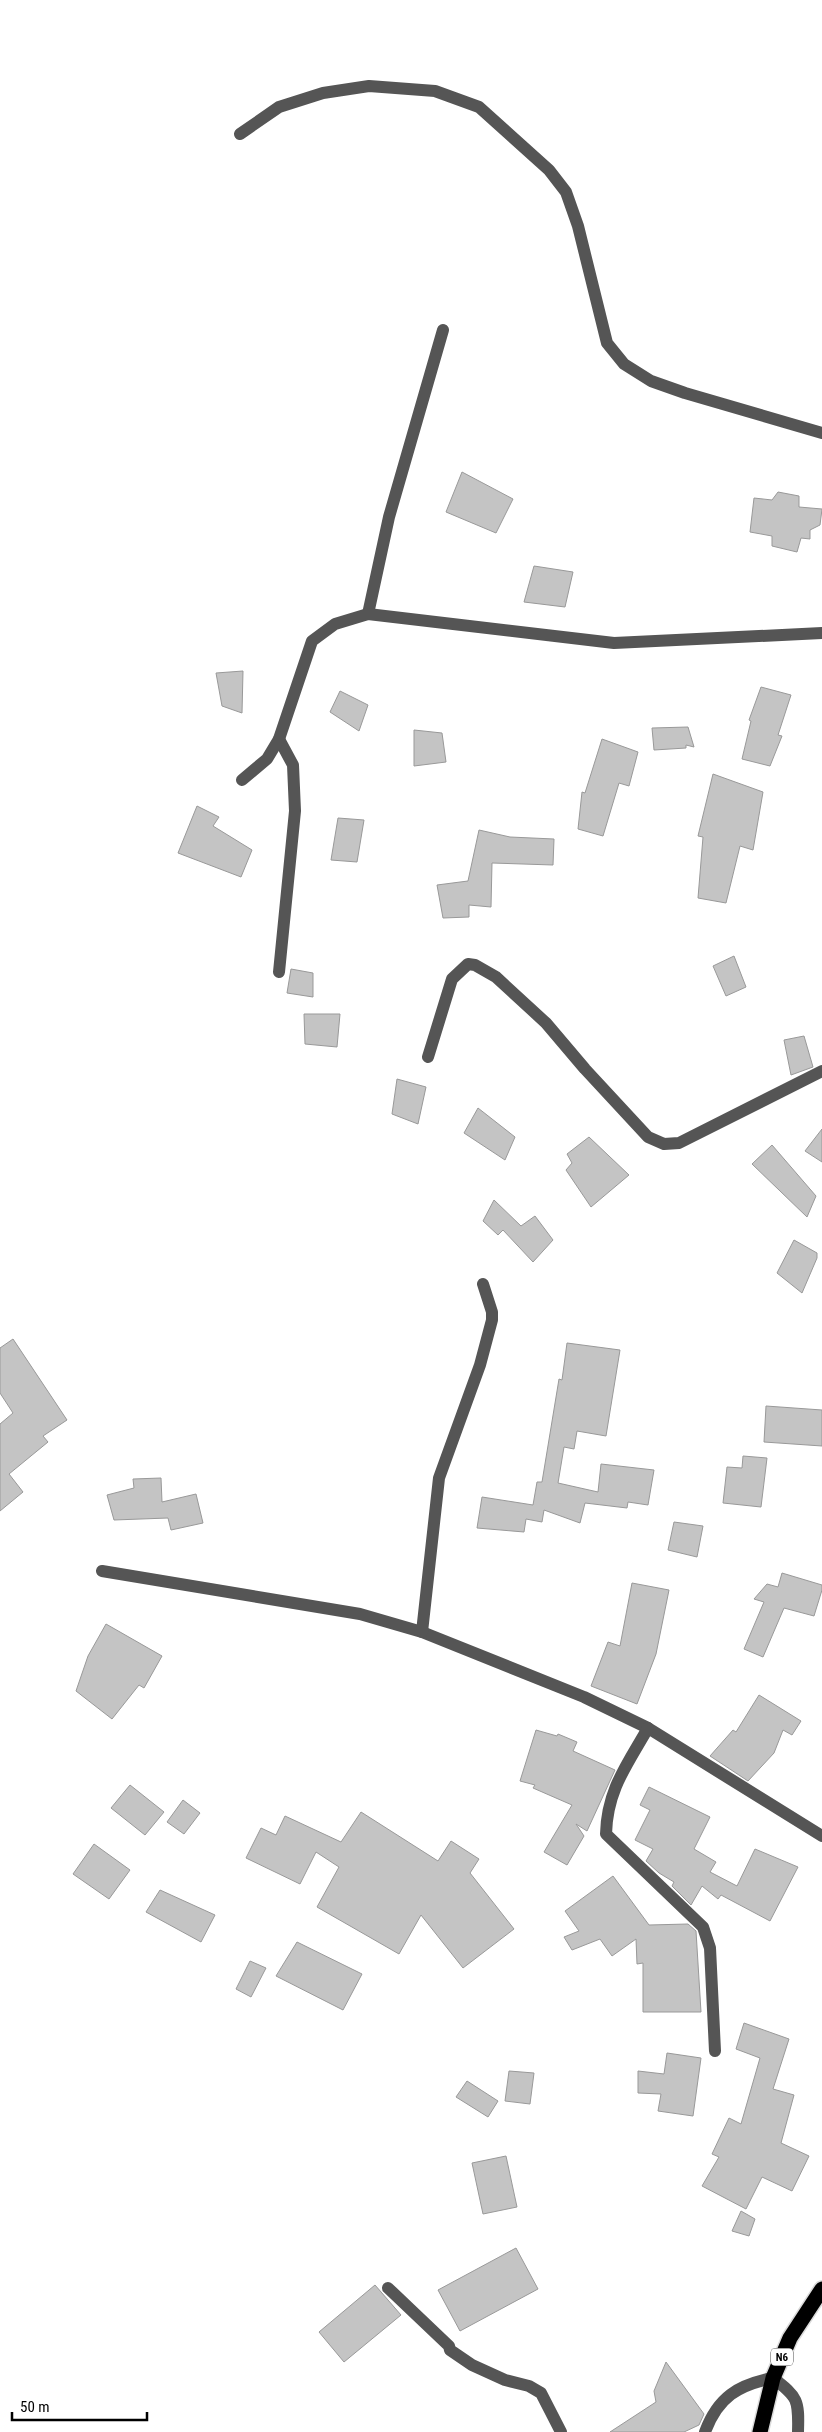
<svg xmlns="http://www.w3.org/2000/svg" width="822" height="2432" font-family="'Roboto Condensed',sans-serif">
<rect width="100%" height="100%" fill="#fff"/>
<g fill="#c4c4c4" stroke="#999">
<polygon points="462,472 513,499 496,533 446,512"/>
<polygon points="778,492 799,496 799,507 822,509 820,525 810,530 810,539 801,538 797,552 772,546 772,536 750,532 754,498 772,500"/>
<polygon points="534,566 573,572 565,607 524,602"/>
<polygon points="243,671 242,713 222,706 216,673"/>
<polygon points="761,687 791,695 778,735 782,736 770,766 742,759 751,721 749,720"/>
<polygon points="340,691 368,705 359,731 330,712"/>
<polygon points="688,727 694,747 686,745 686,748 654,750 652,728"/>
<polygon points="414,730 442,733 446,762 414,766"/>
<polygon points="602,739 638,752 629,786 619,783 603,836 578,829 582,792 585,793"/>
<polygon points="713,774 763,792 753,850 740,846 726,903 698,898 703,837 698,836"/>
<polygon points="197,806 219,817 213,826 252,850 241,877 178,853"/>
<polygon points="338,818 364,820 357,862 331,860"/>
<polygon points="479,830 510,837 554,839 553,865 492,863 491,907 469,905 469,917 443,918 437,885 468,881"/>
<polygon points="734,956 746,987 726,996 713,966"/>
<polygon points="291,969 313,973 313,997 287,993"/>
<polygon points="304,1014 340,1014 337,1047 305,1044"/>
<polygon points="804,1036 813,1067 791,1075 784,1040"/>
<polygon points="397,1079 426,1087 418,1124 392,1114"/>
<polygon points="478,1108 515,1137 505,1160 464,1133"/>
<polygon points="822,1129 822,1162 805,1151"/>
<polygon points="589,1137 629,1175 591,1207 566,1170 572,1163 567,1154"/>
<polygon points="772,1145 816,1196 807,1217 752,1164"/>
<polygon points="494,1200 521,1226 535,1216 553,1240 533,1262 503,1230 498,1235 483,1221"/>
<polygon points="794,1240 817,1253 817,1258 802,1293 777,1273"/>
<polygon points="13,1339 67,1420 43,1436 48,1442 9,1474 23,1492 0,1511 0,1424 13,1413 0,1393 0,1348"/>
<polygon points="567,1343 620,1350 606,1436 577,1431 574,1449 564,1447 558,1483 598,1492 601,1464 654,1470 648,1505 628,1502 627,1508 585,1503 580,1523 544,1510 542,1522 526,1519 524,1532 477,1528 482,1497 533,1505 537,1482 542,1482 559,1379 562,1380"/>
<polygon points="766,1406 822,1410 822,1446 764,1442"/>
<polygon points="743,1456 767,1458 761,1507 723,1503 727,1467 742,1468"/>
<polygon points="161,1478 162,1502 196,1494 203,1523 171,1530 168,1518 114,1520 107,1495 134,1488 133,1479"/>
<polygon points="674,1522 703,1526 697,1557 668,1550"/>
<polygon points="782,1573 822,1585 822,1590 814,1616 784,1608 763,1657 744,1649 764,1602 754,1599 767,1584 778,1587"/>
<polygon points="632,1583 669,1590 656,1654 637,1704 591,1686 608,1642 620,1646"/>
<polygon points="106,1624 162,1656 144,1688 139,1685 112,1719 76,1691 88,1656"/>
<polygon points="759,1695 801,1721 792,1735 783,1730 774,1753 748,1781 710,1756 733,1730 736,1732"/>
<polygon points="536,1730 557,1736 558,1734 577,1742 573,1751 615,1770 587,1831 576,1824 584,1836 567,1865 544,1852 572,1805 533,1788 535,1785 520,1781"/>
<polygon points="130,1785 164,1812 145,1835 111,1808"/>
<polygon points="649,1787 710,1817 694,1849 716,1862 710,1872 737,1886 755,1849 798,1867 770,1921 721,1895 718,1899 702,1886 691,1905 672,1886 674,1882 659,1873 646,1861 653,1849 635,1840 650,1810 640,1805"/>
<polygon points="183,1800 200,1813 184,1834 167,1822"/>
<polygon points="361,1812 438,1861 451,1841 479,1859 470,1873 514,1929 463,1968 421,1915 399,1954 317,1907 339,1867 316,1852 300,1884 246,1858 261,1828 276,1835 285,1816 341,1842"/>
<polygon points="94,1844 130,1870 109,1899 73,1874"/>
<polygon points="613,1876 649,1925 688,1924 696,1931 701,2012 643,2012 643,1963 637,1964 636,1939 612,1956 600,1939 572,1950 564,1937 579,1931 565,1911"/>
<polygon points="160,1890 215,1915 201,1942 146,1912"/>
<polygon points="297,1942 362,1974 343,2010 276,1976"/>
<polygon points="250,1961 266,1968 251,1997 236,1989"/>
<polygon points="744,2023 789,2039 773,2089 794,2095 781,2143 809,2156 792,2191 762,2177 746,2209 702,2186 719,2157 712,2154 729,2118 741,2124 760,2058 736,2049"/>
<polygon points="667,2053 701,2058 693,2116 658,2111 661,2094 638,2093 638,2071 664,2074"/>
<polygon points="509,2071 534,2073 530,2104 505,2101"/>
<polygon points="467,2081 498,2101 488,2117 456,2097"/>
<polygon points="506,2156 517,2207 483,2214 472,2163"/>
<polygon points="741,2211 755,2219 749,2236 732,2231"/>
<polygon points="516,2248 538,2289 460,2331 438,2290"/>
<polygon points="375,2285 401,2315 344,2362 319,2332"/>
<polygon points="666,2362 704,2414 699,2425 684,2432 610,2432 656,2402 654,2391"/>
</g>
<g fill="none" stroke-linecap="round" stroke-linejoin="round">
<g stroke="#dbdbdb" stroke-width="18">
<polyline id="highway" points="760,2432 773,2378 790,2338 822,2289"/>
</g>
<g stroke="#555" stroke-width="12">
<polyline points="240,134 279,107 323,93 369,86 435,91 479,107 549,170 566,192 578,226 607,343 624,364 651,381 685,393 822,433"/>
<polyline points="368,614 389,517 443,330"/>
<polyline points="279,739 293,765 295,811 279,972"/>
<polyline points="242,780 267,759 279,739 312,641 335,624 368,614 614,643 822,633"/>
<polyline points="428,1057 452,979 468,964 475,965 496,977 546,1023 585,1069 648,1137 664,1144 679,1143 822,1071"/>
<polyline points="102,1571 360,1614 422,1632 584,1697 648,1728 822,1836"/>
<polyline points="422,1632 439,1478 480,1365 492,1320 492,1312 483,1284"/>
<path d="M648 1728C627 1765 607 1790 606 1834L703 1927 710 1948 715 2051"/>
<polyline points="388,2288 449,2346 450,2350 472,2365 505,2380 529,2386 541,2393 561,2432"/>
<path d="M705 2432C718 2397 738 2385 773 2378 798 2397 799 2400 798 2432"/>
</g>
<use href="#highway" stroke="#000" stroke-width="15"/>
</g>
<g text-anchor="middle" stroke-width="5" stroke-linejoin="round" paint-order="stroke">
<rect fill="#fff" stroke="#4c4c4c" stroke-width="1" x="771" y="2348.5" width="22" height="17" rx="4"/>
<g font-size="11" font-weight="bold" fill="#000">
<text x="782" y="2361">N6</text>
</g>
</g>
<path d="M12 2412v8h135v-8" fill="none" stroke="#000000" stroke-width="2.5"/>
<text x="20" y="2412" font-size="15" fill="#000000" stroke="#ffffff" stroke-width="4" paint-order="stroke">50 m</text>
</svg>
